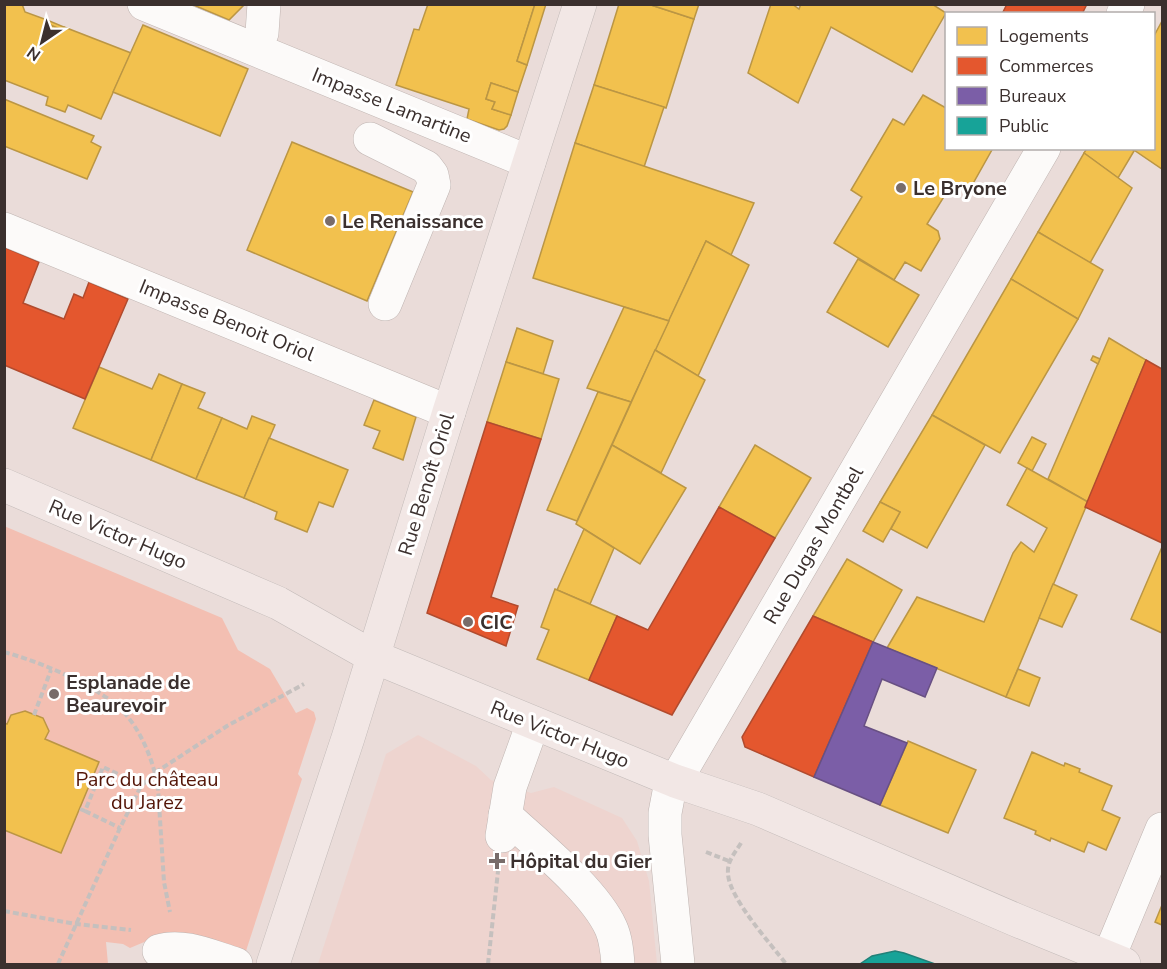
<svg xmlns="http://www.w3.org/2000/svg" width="1167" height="969" font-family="'Nunito Sans',sans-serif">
<rect width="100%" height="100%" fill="#eadcd9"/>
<polygon fill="#eed4cf" points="418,735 476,766 491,780 531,793 554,787 622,818 637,841 649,881 657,964 318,964 386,754"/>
<polygon fill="#f3bfb2" points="4,526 222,618 238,650 270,669 296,713 307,708 314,712 316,719 298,774 302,779 245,954 187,936 168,932 130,948 123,944 106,942 108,964 5,964"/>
<g fill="#f2c14e" stroke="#bb9644" stroke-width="1.5">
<polygon points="4,4 22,4 25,12 47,20 46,23 62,30 64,27 131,53 101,119 68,105 65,112 46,105 48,97 4,80"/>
<polygon points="191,4 245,4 229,20"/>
<polygon points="428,4 535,4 517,61 527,65 518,92 491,83 486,99 495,102 492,109 511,115 507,126 504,129 499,130 467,119 469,109 396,85 414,29 419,30"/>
<polygon points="535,4 546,4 527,65 517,61"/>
<polygon points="619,4 648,4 694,19 666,108 594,85"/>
<polygon points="648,4 699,4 694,19"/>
<polygon points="771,4 792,4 799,9 801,4 932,4 946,13 912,72 831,27 798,103 748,73"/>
<polygon points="47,20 64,27 62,30 46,23"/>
<polygon points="1162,21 1162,169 1131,148 1154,148 1154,36"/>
<polygon points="143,25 248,69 220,136 113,92"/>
<polygon points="491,83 518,92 511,115 492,109 495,102 486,99"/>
<polygon points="594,85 664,107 644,167 575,143"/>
<polygon points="923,95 946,108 946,148 993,148 971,187 963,189 953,182 927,224 938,231 940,239 921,271 905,262 894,280 834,243 862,197 851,190 893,119 904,125"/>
<polygon points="4,99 94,136 91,142 101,147 87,179 4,146"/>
<polygon points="292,142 413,192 367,301 247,250"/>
<polygon points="575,143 754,203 731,255 706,241 669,321 533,278"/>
<polygon points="1087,148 1131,148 1134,151 1118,178 1084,153"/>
<polygon points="1084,153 1132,188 1090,263 1038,232"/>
<polygon points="1038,232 1103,270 1078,319 1011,279"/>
<polygon points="706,241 749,265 698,376 655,350"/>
<polygon points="858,259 919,295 888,347 827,312"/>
<polygon points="1011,279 1078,319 1000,453 932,415"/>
<polygon points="624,307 669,321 631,402 587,388"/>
<polygon points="517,328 553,341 543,374 506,362"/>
<polygon points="1109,338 1146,360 1088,502 1048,479"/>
<polygon points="655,350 705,380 661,473 612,445"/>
<polygon points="1093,356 1100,359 1098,364 1091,360"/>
<polygon points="506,362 559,379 541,439 487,422"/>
<polygon points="99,367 152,389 159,374 182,384 151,460 73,428"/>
<polygon points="182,384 205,393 198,408 222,418 196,479 151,460"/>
<polygon points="598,392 631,402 577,521 547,510"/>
<polygon points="374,400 416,417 403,460 373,448 380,431 364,425"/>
<polygon points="932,415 985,445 927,548 891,529 900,512 880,502"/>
<polygon points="252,416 275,425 244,498 196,479 222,418 247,429"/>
<polygon points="1032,437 1046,444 1032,471 1018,463"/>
<polygon points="269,438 348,470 333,507 319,502 307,532 275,519 277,512 244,498"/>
<polygon points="612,445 686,488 640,564 576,524"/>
<polygon points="755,445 811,478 775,538 719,507"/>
<polygon points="1027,468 1088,502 1006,697 887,648 917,597 984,622 1013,553 1021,542 1034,552 1047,528 1007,505"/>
<polygon points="880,502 900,512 883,542 863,531"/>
<polygon points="584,529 614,548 590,604 557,590"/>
<polygon points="1162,547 1162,633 1131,619"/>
<polygon points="847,559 902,590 873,642 813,616"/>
<polygon points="1053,584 1077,595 1062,627 1039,618"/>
<polygon points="555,589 617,616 589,680 537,659 549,630 541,627"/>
<polygon points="1018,669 1040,678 1029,706 1006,697"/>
<polygon points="25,711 43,718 49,731 45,739 99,762 61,853 4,830 4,723 7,724 11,715"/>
<polygon points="908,741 976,770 948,833 880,805"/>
<polygon points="1032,752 1064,766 1065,763 1080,769 1079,772 1112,786 1102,810 1120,818 1106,850 1088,842 1084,852 1051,838 1050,841 1035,834 1036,831 1004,818"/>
<polygon points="1162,905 1162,925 1155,922"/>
</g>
<g fill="#e4572e" stroke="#b14b2e" stroke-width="1.5">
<polygon points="1007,4 1087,4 1082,14 1002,14"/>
<polygon points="4,247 39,262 23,303 64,319 74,294 83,298 89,282 128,299 85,399 4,365"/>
<polygon points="1146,360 1162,369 1162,543 1085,507"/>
<polygon points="487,422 541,439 491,597 518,606 506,646 427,613"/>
<polygon points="719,507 775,538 672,715 589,680 617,616 648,630"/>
<polygon points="813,616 873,642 814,777 745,747 742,737"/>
</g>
<polygon fill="#7b5ea7" stroke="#685083" stroke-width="1.5" points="873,642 937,668 925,697 882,679 864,726 907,743 880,805 814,777"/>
<polygon fill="#17a398" stroke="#228078" stroke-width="1.5" points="895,951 904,953 935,964 860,964 872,956"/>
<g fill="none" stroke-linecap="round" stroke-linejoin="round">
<g stroke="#bfb4b1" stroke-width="34">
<g id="minor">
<polyline points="144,4 529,162"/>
<polyline points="1123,14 1128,4"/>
<polyline points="255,49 262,33 264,4"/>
<polyline points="370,139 426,167 432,175 434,185 385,304"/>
<polyline points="4,229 449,412"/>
<path d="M505 815C536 844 594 890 611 928 616 939 617 952 618 964"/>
<polyline points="502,836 510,787 533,723"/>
<path d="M159 951C183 943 212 957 236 964"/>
<polyline points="1108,959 1162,829"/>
<polyline points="678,964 665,835 665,813 669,792 1044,148"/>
</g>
</g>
<g stroke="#c2bab8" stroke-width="34">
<g id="major">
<polyline points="4,485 278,603 372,656 675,781 758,809 1016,920 1124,964"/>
<polyline points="273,964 348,738 449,412 580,4"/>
</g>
</g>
<g stroke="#c5c0be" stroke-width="4" stroke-dasharray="6 3" stroke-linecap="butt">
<path d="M4 652C40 662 80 679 110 700 137 719 153 757 158 788L164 882 170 912"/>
<polyline points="34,715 51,670"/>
<polyline points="80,809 85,811 103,767 124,777 148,779"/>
<polyline points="85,811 120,828"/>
<path d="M741 843C735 853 727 861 728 873 728 897 771 944 786 964"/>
<polyline points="706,852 729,861"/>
<polyline points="4,911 76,924 131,930"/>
<polyline points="58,964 120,828 141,786 156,772 227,726 304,684"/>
<polyline points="488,964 498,871"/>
</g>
<use href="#minor" stroke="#fcfaf9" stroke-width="33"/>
<use href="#major" stroke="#f2e7e5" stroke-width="33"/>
</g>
<g fill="#786c6a" stroke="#fff" stroke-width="2">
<circle cx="901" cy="188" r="6"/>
<circle cx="330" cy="221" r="6"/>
<circle cx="468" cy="622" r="6"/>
<circle cx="54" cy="694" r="6"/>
<path d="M494 852h6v6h6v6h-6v6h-6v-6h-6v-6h6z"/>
</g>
<g text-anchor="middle" stroke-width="6" stroke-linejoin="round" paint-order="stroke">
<g font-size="20" fill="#3b302e" stroke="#fff">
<text transform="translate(392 105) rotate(22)" y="7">Impasse Lamartine</text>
<text transform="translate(227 320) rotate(22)" y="7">Impasse Benoit Oriol</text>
<text transform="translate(426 484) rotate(-73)" y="7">Rue Benoît Oriol</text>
<text transform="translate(118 534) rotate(23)" y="7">Rue Victor Hugo</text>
<text transform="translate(813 545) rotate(-60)" y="7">Rue Dugas Montbel</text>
<text transform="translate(560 734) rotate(22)" y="7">Rue Victor Hugo</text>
</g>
<g font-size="20" font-weight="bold" fill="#3b302e" stroke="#fff" text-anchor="start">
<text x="913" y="195">Le Bryone</text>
<text x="342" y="228">Le Renaissance</text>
<text x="480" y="629">CIC</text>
<text x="66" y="689">Esplanade de<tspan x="66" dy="23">Beaurevoir</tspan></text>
<text x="510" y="868">Hôpital du Gier</text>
</g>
<g font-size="20" fill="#531507" stroke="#fff">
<text x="147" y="786">Parc du château<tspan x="147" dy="23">du Jarez</tspan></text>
</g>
</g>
<rect width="1167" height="969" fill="none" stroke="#3b302e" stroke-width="12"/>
<rect x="945" y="12" width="210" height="138" fill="#ffffff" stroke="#b1acab" stroke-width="1.5"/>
<rect x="957" y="27" width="30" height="18" fill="#f2c14e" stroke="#b1acab" stroke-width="1.5"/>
<text x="999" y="42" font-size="18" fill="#3b302e">Logements</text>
<rect x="957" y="57" width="30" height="18" fill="#e4572e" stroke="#b1acab" stroke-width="1.5"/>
<text x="999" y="72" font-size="18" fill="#3b302e">Commerces</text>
<rect x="957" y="87" width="30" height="18" fill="#7b5ea7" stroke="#b1acab" stroke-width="1.5"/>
<text x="999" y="102" font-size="18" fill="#3b302e">Bureaux</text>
<rect x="957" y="117" width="30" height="18" fill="#17a398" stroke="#b1acab" stroke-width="1.5"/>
<text x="999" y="132" font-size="18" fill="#3b302e">Public</text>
<g transform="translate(42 42) rotate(215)" stroke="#ffffff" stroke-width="4.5" paint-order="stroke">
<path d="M0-4.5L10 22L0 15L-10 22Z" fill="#3b302e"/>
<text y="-9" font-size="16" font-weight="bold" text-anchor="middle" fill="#3b302e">N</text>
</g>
</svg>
